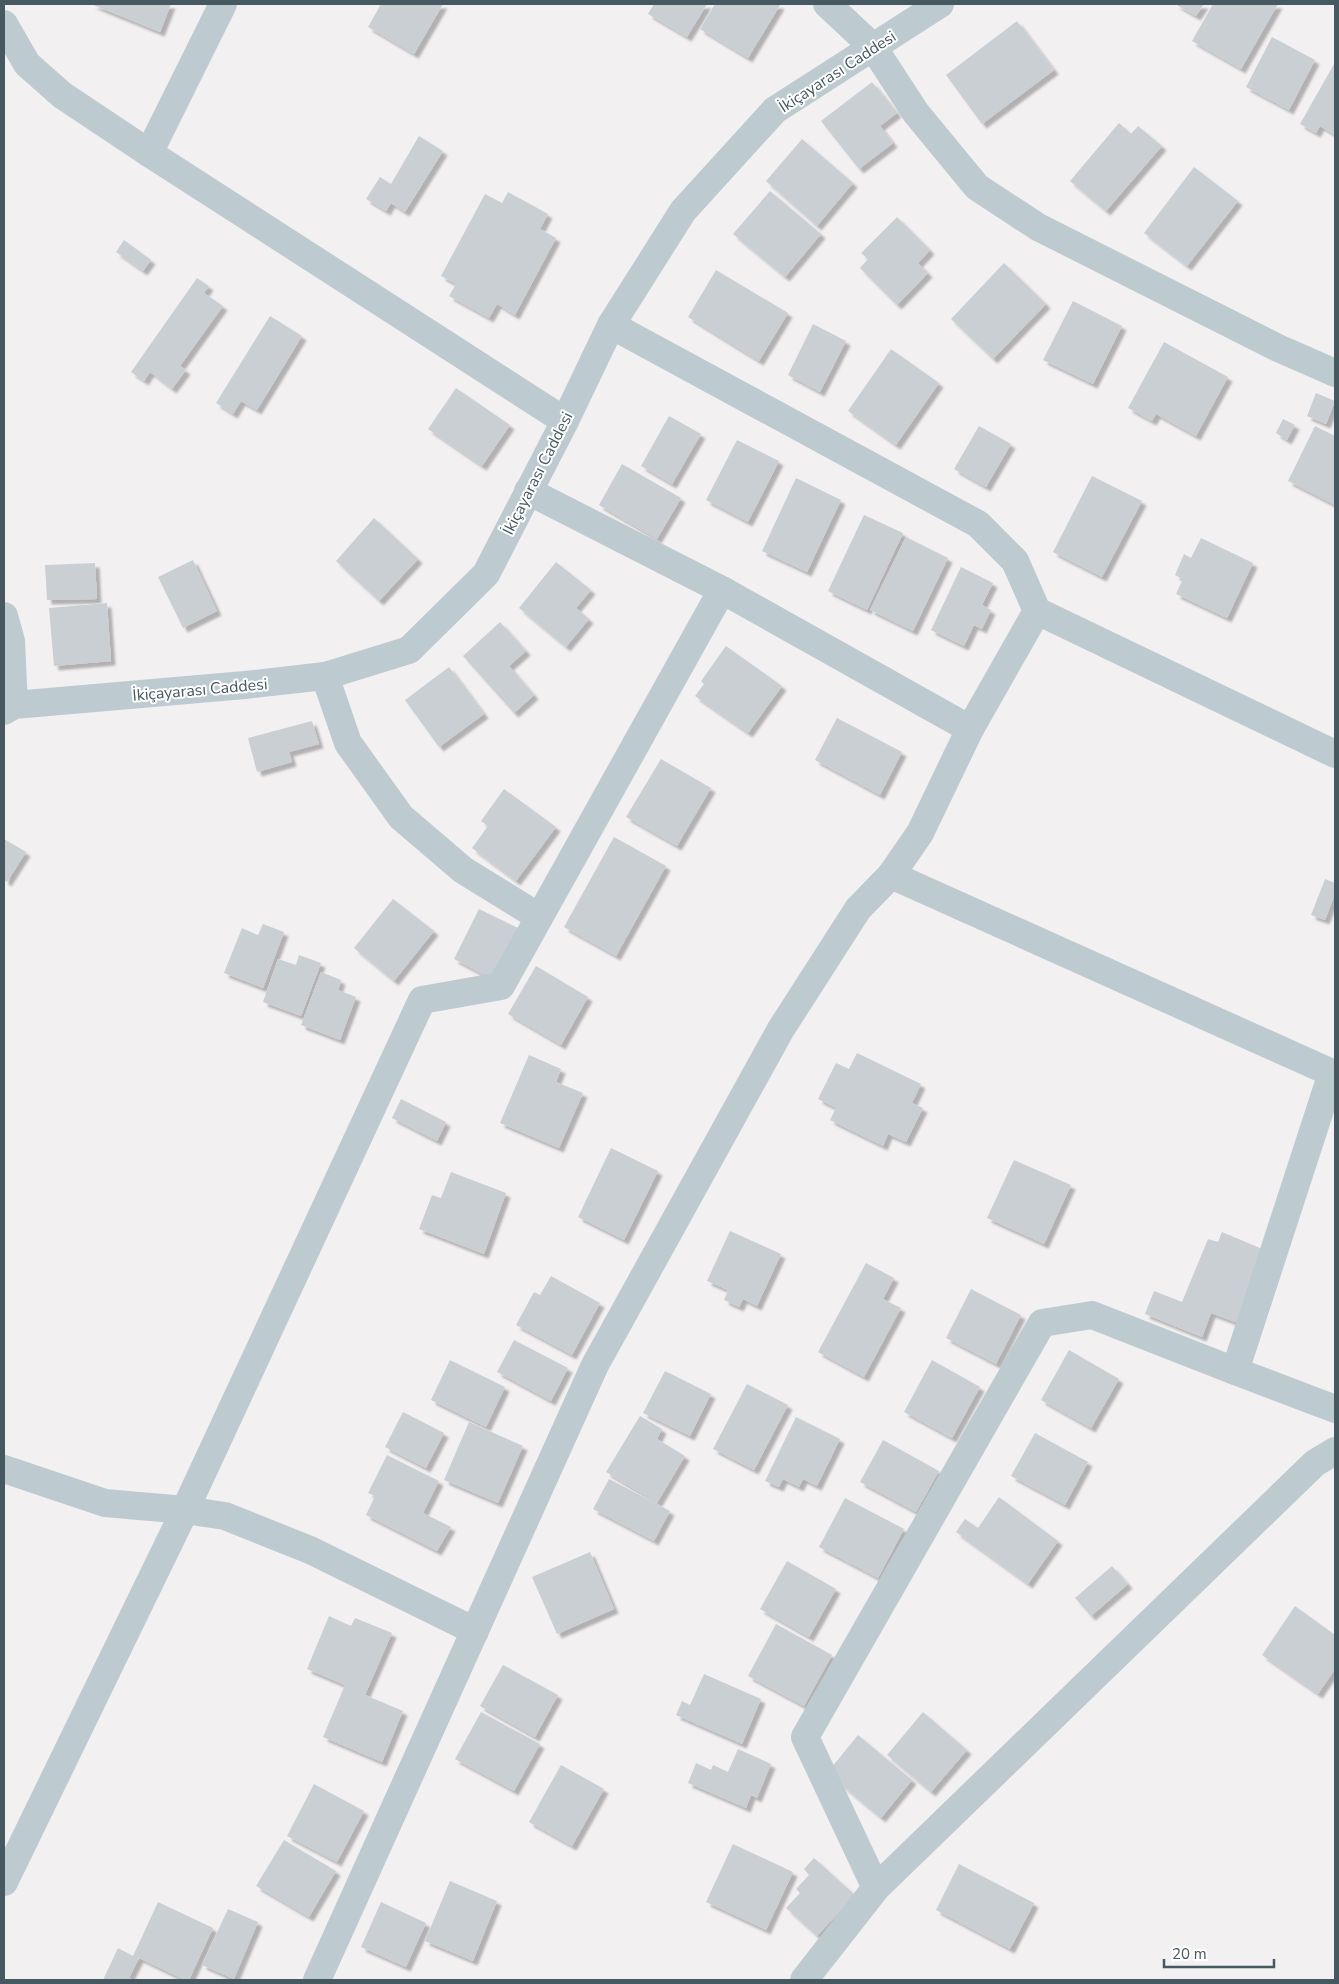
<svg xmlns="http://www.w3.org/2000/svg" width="1339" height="1984" font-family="'Nunito Sans',sans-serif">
<defs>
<filter id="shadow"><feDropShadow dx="4.5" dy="4.5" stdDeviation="1" flood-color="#0004"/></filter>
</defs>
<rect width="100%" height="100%" fill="#f3f0f1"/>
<g fill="#cacfd3" filter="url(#shadow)">
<polygon points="91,4 171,4 160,32"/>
<polygon points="381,4 443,4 414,54 368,27"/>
<polygon points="654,4 707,4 687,37 648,14"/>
<polygon points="715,4 777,4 780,5 748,58 700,29"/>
<polygon points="1175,4 1204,4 1196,16"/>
<polygon points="1213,4 1278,4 1241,69 1192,41"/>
<polygon points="1017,21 1054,70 982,124 946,75"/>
<polygon points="1272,37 1315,60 1289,110 1246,87"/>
<polygon points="1334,64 1335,65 1335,135 1320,126 1316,133 1300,124"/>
<polygon points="872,82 897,113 880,126 893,143 859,169 821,121"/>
<polygon points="1119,123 1131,134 1138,126 1162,146 1106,211 1070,181"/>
<polygon points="419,136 443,151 405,212 391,203 386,211 366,199 380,177 391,184"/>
<polygon points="802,139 853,183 817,226 766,181"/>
<polygon points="1194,167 1238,201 1187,266 1144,233"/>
<polygon points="770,191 821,234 785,277 733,234"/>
<polygon points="508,192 548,214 540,229 556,238 515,315 497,304 489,318 449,296 456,284 441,276 485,194 502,203"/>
<polygon points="897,217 930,250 918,263 928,273 897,305 860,268 868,259 861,253"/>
<polygon points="124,240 151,260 143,271 116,252"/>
<polygon points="1004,263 1046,304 993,359 951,319"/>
<polygon points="716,270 788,313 759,361 688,317"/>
<polygon points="197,278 209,286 204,293 223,306 180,366 186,370 172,389 150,372 144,381 131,372"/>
<polygon points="1073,301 1122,326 1093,384 1043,360"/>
<polygon points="270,316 302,336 257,410 241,401 233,414 216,403"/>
<polygon points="813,324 846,341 820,392 788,375"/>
<polygon points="1164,342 1228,377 1196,436 1156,414 1152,421 1128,408"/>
<polygon points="891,349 939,383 896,445 848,411"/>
<polygon points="456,388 510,425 482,466 428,429"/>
<polygon points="1316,393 1335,401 1326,424 1307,416"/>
<polygon points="669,416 701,434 672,484 641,466"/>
<polygon points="1283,419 1295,425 1287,440 1276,433"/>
<polygon points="979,426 1011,444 986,487 954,469"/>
<polygon points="1315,426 1335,436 1335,505 1288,481"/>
<polygon points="737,440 779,461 748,522 706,500"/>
<polygon points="622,464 681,498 657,539 599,505"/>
<polygon points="1092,476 1142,501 1102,577 1053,552"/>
<polygon points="796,478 841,500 807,572 762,551"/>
<polygon points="864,515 903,533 867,610 828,591"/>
<polygon points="374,518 418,559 379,601 336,561"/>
<polygon points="906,537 948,558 913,631 870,610"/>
<polygon points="1201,538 1253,563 1227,618 1176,594 1183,579 1175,575 1184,554 1191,558"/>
<polygon points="193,560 217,611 183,628 158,577"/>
<polygon points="556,562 591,590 576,608 589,619 566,647 519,608"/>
<polygon points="95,563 97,599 47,600 45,565"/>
<polygon points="961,567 993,583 982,605 991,610 982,629 974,625 964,646 931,630"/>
<polygon points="107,603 111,661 54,666 49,608"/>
<polygon points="500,622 526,651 509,666 534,695 514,713 463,656"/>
<polygon points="726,646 782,686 748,733 695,696 704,684 701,681"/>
<polygon points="449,667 484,714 439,747 405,700"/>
<polygon points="837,718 902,752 880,795 815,760"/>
<polygon points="312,721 319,744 289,752 292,762 257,772 248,738"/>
<polygon points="661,759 711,788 677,846 626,817"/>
<polygon points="504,789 556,827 516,881 472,848 488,826 481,821"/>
<polygon points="614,837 666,866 616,956 564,927"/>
<polygon points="4,839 26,852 7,882 4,880"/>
<polygon points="1325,879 1335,883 1335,894 1325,920 1311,915"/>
<polygon points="393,899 434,931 394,981 354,948"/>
<polygon points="479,909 518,928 492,979 454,959"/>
<polygon points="263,924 284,932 263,988 224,973 242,928 258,935"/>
<polygon points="299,955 321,963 301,1016 263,1002 278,959 296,965"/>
<polygon points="536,966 588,997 561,1045 508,1014"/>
<polygon points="321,972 341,980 338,990 356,997 340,1040 301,1025"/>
<polygon points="857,1053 921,1084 912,1103 923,1108 906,1142 888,1134 883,1146 830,1120 836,1108 818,1099 836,1063 849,1069"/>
<polygon points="529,1055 561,1069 556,1082 583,1093 559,1148 500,1123"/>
<polygon points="401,1099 446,1122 437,1141 392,1118"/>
<polygon points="611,1148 658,1171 624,1240 578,1217"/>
<polygon points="1014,1160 1071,1185 1044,1244 987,1218"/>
<polygon points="451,1172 506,1193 484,1254 419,1229 432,1195 441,1198"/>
<polygon points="730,1231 781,1254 757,1306 743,1299 739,1307 724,1300 728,1290 707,1281"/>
<polygon points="1222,1232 1267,1251 1238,1323 1211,1313 1202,1337 1145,1314 1154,1291 1182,1302 1208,1239 1218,1242"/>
<polygon points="866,1263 894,1278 883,1299 901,1308 864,1377 818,1352"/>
<polygon points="551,1276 600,1303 572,1355 516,1325 534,1292 540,1295"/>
<polygon points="971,1289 1021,1315 996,1364 946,1338"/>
<polygon points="514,1340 568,1368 551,1401 497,1372"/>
<polygon points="1069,1350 1119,1379 1091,1428 1041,1400"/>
<polygon points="450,1360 505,1387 486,1427 431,1400"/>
<polygon points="932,1360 980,1387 952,1438 904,1412"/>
<polygon points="665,1371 711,1394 690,1436 643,1413"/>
<polygon points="747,1384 788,1405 754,1470 713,1449"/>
<polygon points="403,1412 444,1433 426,1468 385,1447"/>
<polygon points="640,1416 662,1429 657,1439 685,1456 657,1503 606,1472"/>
<polygon points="796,1417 840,1439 817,1486 803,1479 799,1487 783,1479 779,1487 765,1481"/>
<polygon points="469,1422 523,1446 498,1503 444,1480"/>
<polygon points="1035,1433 1088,1462 1065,1505 1011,1476"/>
<polygon points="883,1440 939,1471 916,1512 860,1482"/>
<polygon points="387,1455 439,1481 423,1513 451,1527 437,1551 366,1515 375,1496 368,1493"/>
<polygon points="609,1479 670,1511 654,1541 593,1509"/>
<polygon points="999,1497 1058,1541 1028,1584 956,1532 965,1519 978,1528"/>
<polygon points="845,1498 904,1529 878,1578 819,1547"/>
<polygon points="590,1552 614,1609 557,1634 532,1577"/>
<polygon points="787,1561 836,1589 809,1637 760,1609"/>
<polygon points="1112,1566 1128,1584 1091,1616 1075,1598"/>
<polygon points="1295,1606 1335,1635 1335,1669 1318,1694 1262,1655"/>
<polygon points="329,1616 351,1626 355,1618 392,1633 365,1695 403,1711 382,1762 323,1737 345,1685 307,1669"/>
<polygon points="776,1624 832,1655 804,1706 748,1676"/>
<polygon points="503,1665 558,1695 535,1737 480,1706"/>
<polygon points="704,1674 761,1699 742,1744 676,1715 682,1701 690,1705"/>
<polygon points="481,1712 540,1744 514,1791 455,1759"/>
<polygon points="923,1712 967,1750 931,1792 887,1755"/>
<polygon points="858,1735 912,1780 881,1818 827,1773"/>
<polygon points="738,1749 771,1764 757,1798 751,1795 746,1808 688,1783 696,1763 711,1770 713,1765 728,1772"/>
<polygon points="561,1765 604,1789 572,1846 529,1822"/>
<polygon points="314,1784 364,1811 337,1862 287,1836"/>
<polygon points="284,1840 336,1871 309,1917 256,1886"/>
<polygon points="733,1844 793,1872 766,1930 706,1902"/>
<polygon points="814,1858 855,1895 817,1936 786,1908 800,1893 796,1889 809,1875 804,1869"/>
<polygon points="959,1864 1034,1903 1010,1949 936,1910"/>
<polygon points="450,1881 497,1901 473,1961 425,1941"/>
<polygon points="158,1902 213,1928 189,1980 185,1980 139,1958 129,1978 134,1980 103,1980 118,1948 133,1956"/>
<polygon points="381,1902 426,1923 406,1967 361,1947"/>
<polygon points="228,1909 258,1922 234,1979 202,1965"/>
</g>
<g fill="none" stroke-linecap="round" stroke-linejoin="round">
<g stroke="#bdcbd1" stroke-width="28">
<polyline points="827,4 873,47 916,113 977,187 1038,227 1278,348 1335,373"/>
<polyline points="4,24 27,64 62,95 149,153 565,421"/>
<polyline points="149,153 223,4"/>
<polyline points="611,325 978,524 1015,561 1037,611 1335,754"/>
<polyline points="528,491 722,590 970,729"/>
<polyline points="4,616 11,641 14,705"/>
<polyline points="325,676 348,743 401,817 463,870 539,917"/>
<polyline points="4,711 14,705 245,685 325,676 409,650 486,574 565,421 611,325 683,211 775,110 940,4"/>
<polyline points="891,875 920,833 970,729 1037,611"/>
<polyline points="4,1469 105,1503 185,1510 225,1516 310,1550 475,1631"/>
<polyline points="4,1882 185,1510 422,1000 501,986 722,590"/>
<polyline points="876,1888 805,1737 1042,1323 1092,1315 1235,1371"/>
<polyline points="317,1980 595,1365 781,1029 858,909 891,875 1332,1073 1235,1371 1335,1409"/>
<polyline points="804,1980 876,1888 1315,1463 1335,1451"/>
</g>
</g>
<g text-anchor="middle" stroke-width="4" stroke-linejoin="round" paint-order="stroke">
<g font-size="16" fill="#465860" stroke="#fff">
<text transform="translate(837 71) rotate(-33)" y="6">İkiçayarası Caddesi</text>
<text transform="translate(537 473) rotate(-63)" y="6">İkiçayarası Caddesi</text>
<text transform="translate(200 689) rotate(-5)" y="6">İkiçayarası Caddesi</text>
</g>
</g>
<rect width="1339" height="1984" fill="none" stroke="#465860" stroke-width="10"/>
<path d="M1164 1959v8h110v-8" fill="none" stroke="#465860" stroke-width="2.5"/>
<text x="1172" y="1959" font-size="15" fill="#465860" stroke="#ffffff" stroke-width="4" paint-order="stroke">20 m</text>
</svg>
